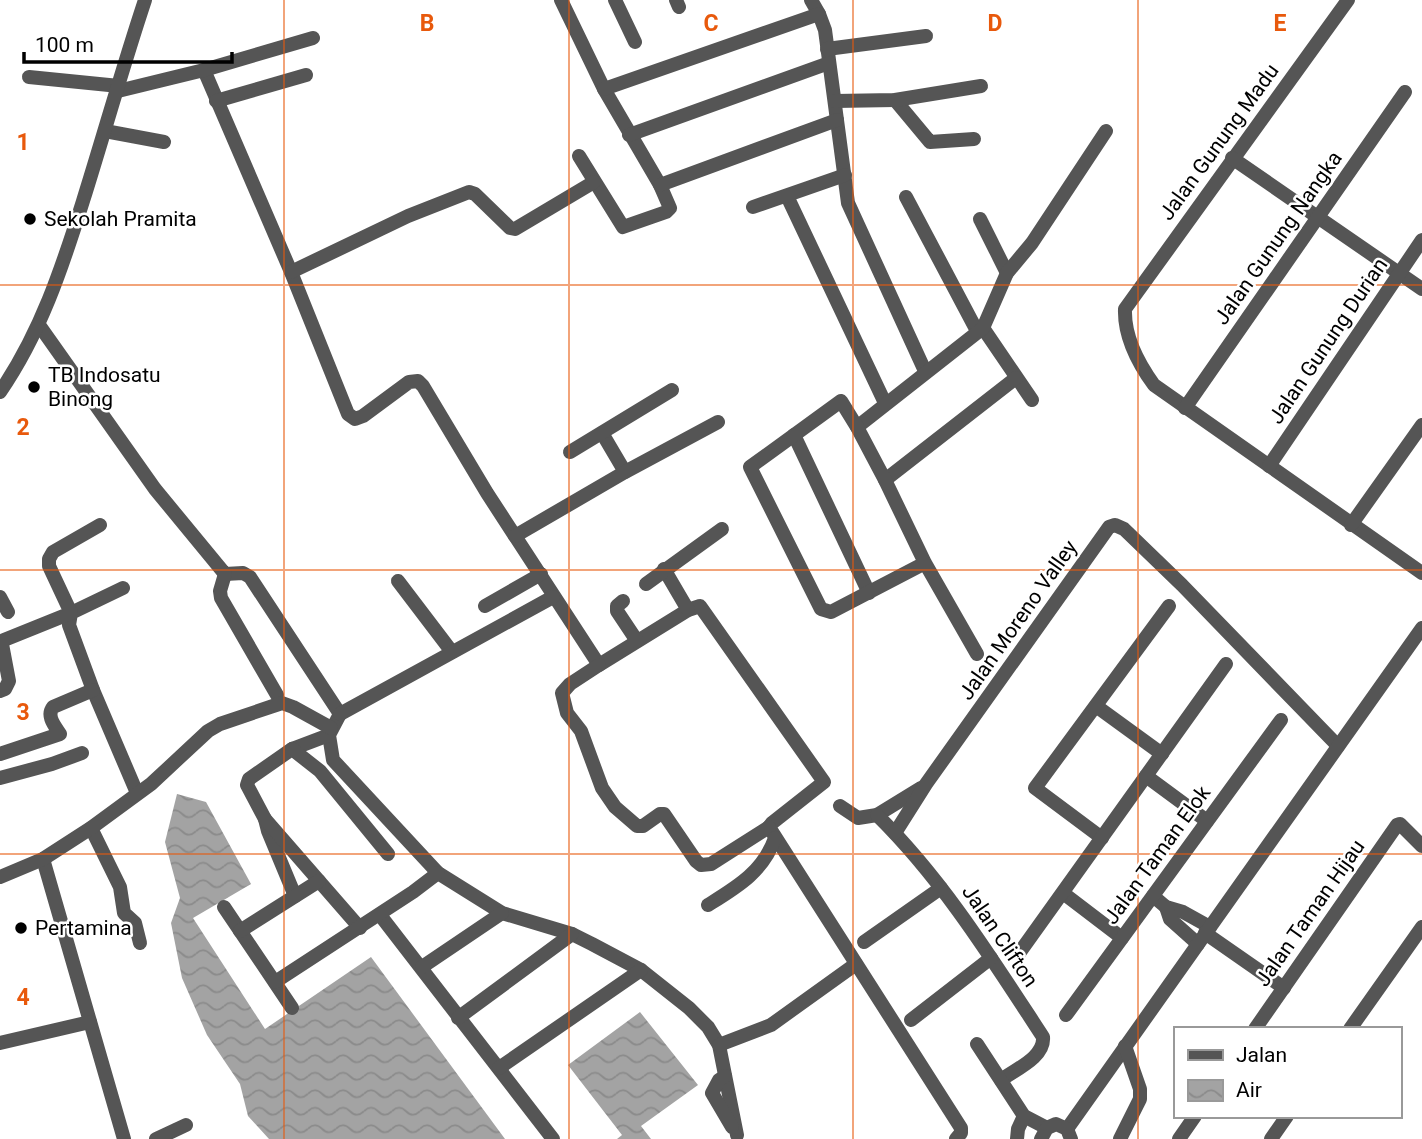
<svg xmlns="http://www.w3.org/2000/svg" width="1422" height="1139" font-family="Roboto,sans-serif">
<defs>
<pattern id="water-waves" width="16" height="10" patternUnits="userSpaceOnUse" patternTransform="scale(1.75)"><rect width="16" height="10" fill="#a3a3a3"/><path d="M0 5q4-4 8 0t8 0" fill="none" stroke="#8b8b8b"/></pattern>
</defs>
<rect width="100%" height="100%" fill="#fff"/>
<g fill="url(#water-waves)">
<polygon points="177,794 206,802 251,884 193,918 265,1029 371,957 505,1139 269,1139 248,1116 240,1084 207,1035 182,978 171,923 180,898 165,842"/>
<polygon points="640,1012 698,1085 641,1126 651,1139 617,1139 622,1135 568,1065"/>
</g>
<g fill="none" stroke-linecap="round" stroke-linejoin="round">
<g stroke="#555" stroke-width="14">
<polyline points="561,0 604,89 660,185 670,208 666,212 623,227 579,156"/>
<polyline points="615,0 635,42"/>
<polyline points="676,0 679,7"/>
<polyline points="811,0 819,14 825,30 848,203 925,371"/>
<path d="M1348 0 1125 309C1124 337 1138 363 1154 385L1422 573"/>
<polyline points="827,49 926,36"/>
<polyline points="204,70 291,272 348,414 355,419 363,416 409,382 418,381 423,386 487,493 599,665 688,610 700,606 824,782 772,823 769,827 961,1128 961,1133 956,1139"/>
<polyline points="29,77 119,86"/>
<polyline points="604,89 819,14"/>
<polyline points="118,91 204,70 313,38"/>
<polyline points="895,100 930,142 974,139"/>
<polyline points="216,101 306,75"/>
<polyline points="835,101 895,100 981,86"/>
<polyline points="105,131 164,142"/>
<polyline points="629,135 829,63"/>
<polyline points="1232,158 1422,289"/>
<polyline points="660,185 837,120"/>
<polyline points="787,196 885,403"/>
<polyline points="906,197 977,331"/>
<polyline points="753,207 845,175"/>
<polyline points="980,219 1007,273"/>
<polyline points="291,272 408,216 469,192 475,194 510,228 515,229 594,182"/>
<polyline points="39,325 155,489 225,574 243,573 250,577 340,714 329,735 333,760 438,873 502,913 572,934 592,944 641,970 689,1008 708,1027 719,1045 737,1135"/>
<polyline points="983,328 1032,400"/>
<path d="M0 392C40 334 62 268 83 201 104 134 123 66 145 0"/>
<polyline points="1185,408 1405,92"/>
<polyline points="857,427 983,328 1007,273 1032,243 1106,131"/>
<polyline points="602,433 625,472"/>
<polyline points="794,435 869,593"/>
<polyline points="570,452 672,390"/>
<polyline points="1269,466 1422,240"/>
<polyline points="885,480 1016,378"/>
<polyline points="1351,525 1422,425"/>
<polyline points="515,536 625,472 718,422"/>
<polyline points="925,563 831,612 821,609 750,467 841,401 857,427 885,480 925,563 977,654"/>
<polyline points="664,569 688,610"/>
<polyline points="225,574 220,591 221,598 277,695"/>
<polyline points="398,581 452,652"/>
<polyline points="646,584 722,529"/>
<polyline points="123,588 71,613 69,625 93,690 137,793"/>
<polyline points="0,597 8,612"/>
<polyline points="623,601 617,606 617,611 637,641"/>
<polyline points="485,606 541,574"/>
<polyline points="599,665 570,684 562,693 567,713 581,731 602,788 615,807 637,826 643,826 660,814 664,814 696,861 701,865 711,864 769,827"/>
<polyline points="0,691 5,689 9,681 2,644 4,640 71,613 49,566 49,559 53,552 100,525"/>
<polyline points="1096,706 1162,754"/>
<polyline points="340,714 553,597"/>
<polyline points="292,749 329,735"/>
<path d="M0 754 60 734C55 726 46 716 53 707L93 690"/>
<polyline points="1146,776 1207,821"/>
<polyline points="0,778 52,764 82,753"/>
<polyline points="840,806 858,818 877,815 921,788"/>
<path d="M877 815C943 880 992 959 1043 1037 1045 1057 1016 1069 1001 1080"/>
<polyline points="265,819 268,831 295,896"/>
<polyline points="91,828 120,887 124,913 135,923 140,943"/>
<polyline points="895,833 926,784 1109,527 1115,525 1124,529 1182,585 1338,746"/>
<polyline points="1102,838 1035,788 1169,606"/>
<polyline points="43,859 124,1139"/>
<polyline points="0,877 43,859 91,828 151,784 208,731 220,724 282,703 293,707 331,728"/>
<polyline points="1063,893 1122,938"/>
<polyline points="1153,896 1166,907 1183,912 1210,927"/>
<path d="M708 905C737 887 763 872 775 838"/>
<polyline points="224,907 292,1008"/>
<polyline points="1166,907 1170,919 1198,944"/>
<polyline points="380,915 553,1139"/>
<polyline points="360,928 265,819 247,785 249,779 292,749 320,771 388,854"/>
<polyline points="240,931 319,881"/>
<polyline points="1205,933 1284,988"/>
<polyline points="864,942 941,888"/>
<polyline points="1020,952 1226,664"/>
<polyline points="422,967 502,913"/>
<polyline points="275,982 413,892 438,873"/>
<polyline points="1066,1015 1281,720"/>
<polyline points="458,1018 572,934"/>
<polyline points="911,1020 991,958"/>
<polyline points="1255,1029 1397,825 1400,824 1422,846"/>
<polyline points="1350,1029 1422,927"/>
<polyline points="0,1043 90,1022"/>
<polyline points="977,1044 1024,1116 1047,1128"/>
<polyline points="719,1045 771,1025 856,964"/>
<polyline points="499,1068 641,970"/>
<polyline points="725,1076 719,1080 712,1093 732,1127"/>
<polyline points="1067,1129 1422,628"/>
<polyline points="156,1139 186,1125"/>
<polyline points="1017,1139 1018,1129 1024,1116"/>
<polyline points="1041,1139 1047,1128 1056,1124 1067,1129 1071,1139"/>
<polyline points="1120,1139 1140,1099 1140,1089 1125,1046"/>
<polyline points="1179,1139 1195,1116"/>
<polyline points="1271,1139 1287,1116"/>
</g>
</g>
<path fill="none" stroke="#e8590c" stroke-width="2" stroke-opacity="0.55" d="M284 0V1139M569 0V1139M853 0V1139M1138 0V1139M0 285H1422M0 570H1422M0 854H1422"/>
<g fill="#000" stroke="#fff" stroke-width="2.5">
<circle cx="30" cy="219" r="7"/>
<circle cx="34" cy="387" r="7"/>
<circle cx="21" cy="928" r="7"/>
</g>
<g text-anchor="middle" stroke-width="5" stroke-linejoin="round" paint-order="stroke">
<g font-size="21" fill="#000" stroke="#fff">
<text transform="translate(1219 142) rotate(-54)" y="7">Jalan Gunung Madu</text>
<text transform="translate(1278 238) rotate(-55)" y="7">Jalan Gunung Nangka</text>
<text transform="translate(1328 341) rotate(-56)" y="7">Jalan Gunung Durian</text>
<text transform="translate(1018 620) rotate(-55)" y="7">Jalan Moreno Valley</text>
<text transform="translate(1157 855) rotate(-54)" y="7">Jalan Taman Elok</text>
<text transform="translate(1310 913) rotate(-55)" y="7">Jalan Taman Hijau</text>
<text transform="translate(1000 936) rotate(56)" y="7">Jalan Clifton</text>
</g>
<g font-size="21" fill="#000" stroke="#fff" text-anchor="start">
<text x="44" y="226">Sekolah Pramita</text>
<text x="48" y="382">TB Indosatu<tspan x="48" dy="24">Binong</tspan></text>
<text x="35" y="935">Pertamina</text>
</g>
</g>
<g font-size="23" text-anchor="middle" font-weight="bold" fill="#e8590c" stroke="#fff" stroke-width="5" stroke-linejoin="round" paint-order="stroke">
<text x="427" y="31">B</text>
<text x="711" y="31">C</text>
<text x="995" y="31">D</text>
<text x="1280" y="31">E</text>
<text x="23" y="150">1</text>
<text x="23" y="435">2</text>
<text x="23" y="720">3</text>
<text x="23" y="1005">4</text>
</g>
<rect x="1174" y="1027" width="228" height="91" fill="#ffffff" stroke="#999999" stroke-width="2"/>
<rect x="1188" y="1050" width="35" height="10" fill="#555555" stroke="#999999" stroke-width="2"/>
<text x="1236" y="1062" font-size="21" fill="#000000">Jalan</text>
<rect x="1188" y="1080" width="35" height="21" fill="url(#water-waves)" stroke="#999999" stroke-width="2"/>
<text x="1236" y="1097" font-size="21" fill="#000000">Air</text>
<path d="M24 52v10h208v-10" fill="none" stroke="#000000" stroke-width="3.5"/>
<text x="35" y="52" font-size="21" fill="#000000" stroke="#ffffff" stroke-width="5" paint-order="stroke">100 m</text>
</svg>
